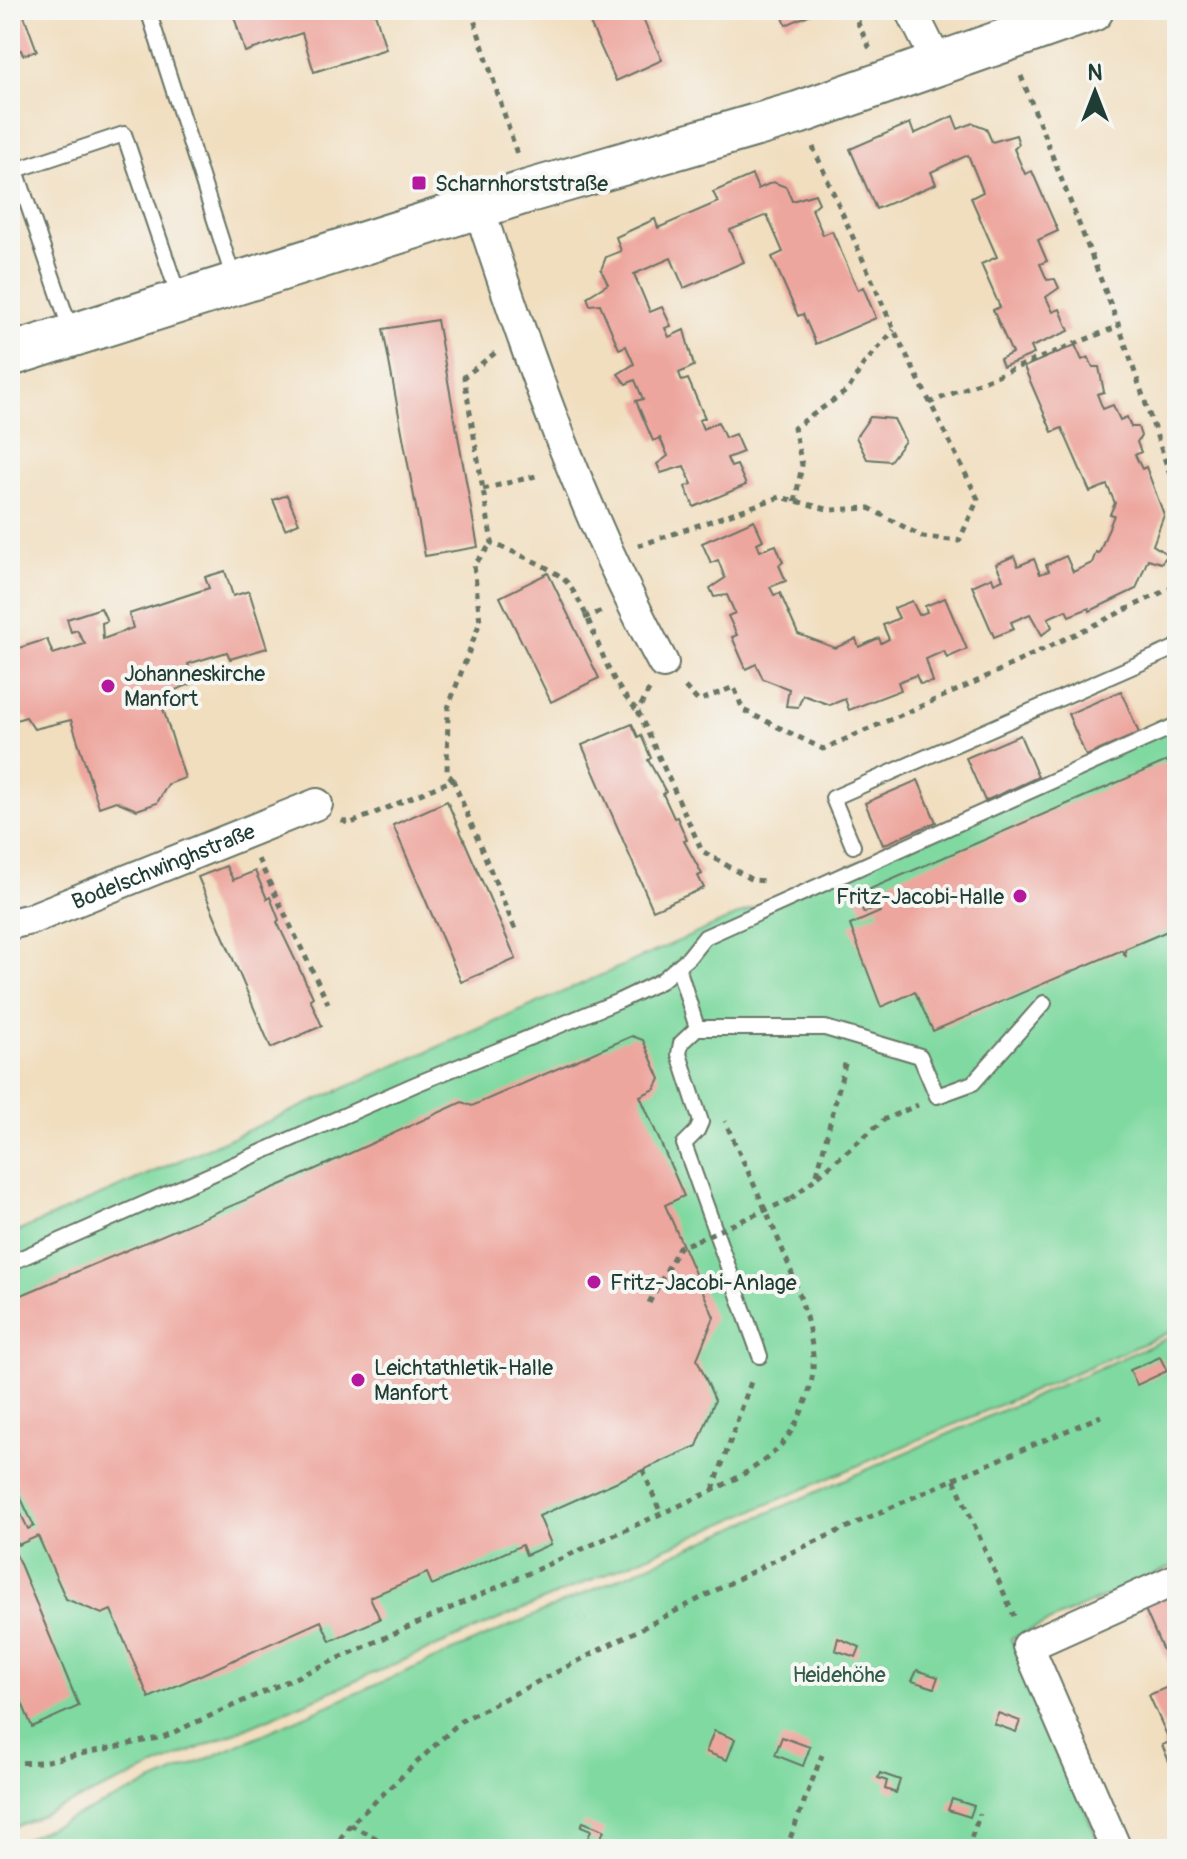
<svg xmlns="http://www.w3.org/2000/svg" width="1187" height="1859" font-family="Pangolin,sans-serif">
<rect width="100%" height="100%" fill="#f6f6f2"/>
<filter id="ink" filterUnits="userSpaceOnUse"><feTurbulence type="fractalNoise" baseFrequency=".0125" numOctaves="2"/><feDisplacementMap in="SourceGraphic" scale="16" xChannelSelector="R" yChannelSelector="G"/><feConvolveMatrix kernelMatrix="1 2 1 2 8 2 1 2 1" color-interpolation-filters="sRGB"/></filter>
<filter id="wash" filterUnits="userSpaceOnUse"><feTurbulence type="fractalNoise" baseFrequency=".006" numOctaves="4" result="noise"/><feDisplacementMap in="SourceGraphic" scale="32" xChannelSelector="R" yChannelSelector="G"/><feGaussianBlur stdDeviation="1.8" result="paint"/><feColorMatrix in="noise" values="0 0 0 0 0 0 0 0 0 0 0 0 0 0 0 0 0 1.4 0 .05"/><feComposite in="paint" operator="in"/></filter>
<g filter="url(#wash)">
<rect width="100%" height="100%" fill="#f1debf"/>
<g fill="#7fd9a0" stroke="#4f8b6a" stroke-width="2">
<polygon points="1177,722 1177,1329 10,1829 10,1235"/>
<polygon points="1170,1337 1177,1353 1177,1564 1011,1639 1102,1849 10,1849 10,1845"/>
</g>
<g id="blocks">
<g fill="#eda69e">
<polygon points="10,10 22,10 37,51 23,55 21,50 10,53"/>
<polygon points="232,10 374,10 386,49 314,72 302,33 245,52"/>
<polygon points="584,10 639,10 662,60 616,81"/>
<polygon points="780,10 820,10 786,25"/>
<polygon points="953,116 958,129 973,123 986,128 992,142 1016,135 1019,144 1014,149 1025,174 1032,171 1058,231 1038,240 1047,261 1040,264 1047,280 1055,279 1059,288 1046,297 1053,312 1060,309 1069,331 1031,347 1034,354 1003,367 1000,359 1012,353 993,310 1000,307 981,264 997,257 971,198 983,192 968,155 931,172 936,184 876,209 850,149 910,123 914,134"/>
<polygon points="752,175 758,189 773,182 786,187 792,201 815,194 819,203 812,209 823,235 832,231 858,290 863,287 876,318 816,344 803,314 798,316 772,257 783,252 767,215 730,230 744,262 684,288 671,258 634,274 650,312 662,307 671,326 665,328 669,337 684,330 694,366 679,373 682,381 688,379 705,418 699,420 703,429 718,422 725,438 735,434 743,452 727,458 731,467 737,465 746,485 694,507 685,487 692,484 684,466 661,473 657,464 668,456 660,438 653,441 636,401 643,399 635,380 626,384 618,374 634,364 626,346 619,349 600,304 590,305 587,297 608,284 601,270 606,257 621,251 616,237 655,219 658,228 718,202 713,192"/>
<polygon points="437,320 478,547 425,556 383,329"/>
<polygon points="1075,345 1082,360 1088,357 1093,367 1099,367 1104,392 1097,394 1103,409 1113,405 1120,420 1127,417 1131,427 1138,427 1141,436 1137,442 1141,452 1135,455 1142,469 1146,467 1164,515 1153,545 1168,555 1161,563 1148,559 1136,589 1090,611 1089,608 1069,616 1066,610 1048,618 1052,627 1042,635 1030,614 1011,622 1014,629 994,637 972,586 992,577 994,583 1003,579 996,564 1014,556 1018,566 1034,559 1040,574 1049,571 1046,565 1066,556 1073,572 1092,563 1096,552 1099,553 1114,515 1110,514 1115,503 1107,485 1090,492 1062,428 1052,432 1024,367"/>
<polygon points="870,417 894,419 905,441 890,461 867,459 856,437"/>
<polygon points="287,495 299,523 285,529 273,500"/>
<polygon points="754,520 763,540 757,543 760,551 776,545 783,562 779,565 786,581 770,587 774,595 780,593 798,634 835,648 856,639 859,647 879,638 881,643 889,639 883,625 899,618 894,608 912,601 919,615 927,612 925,606 945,598 967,649 947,658 944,651 926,659 933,682 920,684 916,675 898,682 901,690 849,710 845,699 830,705 803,695 798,707 786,706 789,689 763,679 756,664 746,669 732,637 737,635 728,616 735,613 727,595 714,597 710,588 725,578 718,560 711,563 702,543"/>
<polygon points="225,571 233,596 249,591 267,648 230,659 227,652 188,664 194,683 159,696 185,778 168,784 157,803 137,810 116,801 99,807 71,720 34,729 26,717 10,722 10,651 47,639 53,654 85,644 77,630 71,632 67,619 101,608 107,621 102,623 103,639 133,628 129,614 209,588 205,577"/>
<polygon points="548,573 599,678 551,702 500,597"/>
<polygon points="1121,691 1139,733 1086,756 1068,714"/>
<polygon points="632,724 638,737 641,735 651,758 648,760 666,792 663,794 674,818 677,817 687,840 684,841 702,874 698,876 704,888 653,910 582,745"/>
<polygon points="1020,735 1038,777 985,801 966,758"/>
<polygon points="1167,761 1177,785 1177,900 1170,903 1177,927 1125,949 1126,957 1122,950 933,1031 915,992 881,1007 850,925 880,912 870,889"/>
<polygon points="918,780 936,822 883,845 865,803"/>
<polygon points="447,801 516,959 461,982 393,825"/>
<polygon points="226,866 233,880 255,871 267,899 270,897 279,920 277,922 313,997 310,999 322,1026 271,1048 198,877"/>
<polygon points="868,889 876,907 864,913 855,894"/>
<polygon points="632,1036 643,1040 660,1079 655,1089 640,1096 684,1196 665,1205 714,1317 697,1359 715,1400 697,1446 539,1516 551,1544 526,1555 522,1545 432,1585 427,1573 370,1597 380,1619 330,1641 321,1621 149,1698 111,1610 102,1614 66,1599 38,1536 18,1545 10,1528 10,1518 21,1514 28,1529 34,1526 10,1475 10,1300 285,1183 462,1102 472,1106"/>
<polygon points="1160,1357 1167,1371 1137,1385 1130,1370"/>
<polygon points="10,1540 79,1706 32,1727 10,1674"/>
<polygon points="1173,1592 1177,1601 1177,1683 1143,1605"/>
<polygon points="838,1638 860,1647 856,1657 835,1650"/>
<polygon points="917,1670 938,1677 934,1688 912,1681"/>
<polygon points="1177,1683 1177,1780 1162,1745 1170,1742 1149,1695"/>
<polygon points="998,1713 1020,1721 1016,1732 994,1724"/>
<polygon points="714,1731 735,1739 727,1760 706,1752"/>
<polygon points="782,1737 810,1747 803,1766 775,1755"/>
<polygon points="880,1773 900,1780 896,1793 885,1789 887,1781 878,1778"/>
<polygon points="952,1799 974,1806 970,1817 948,1810"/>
<polygon points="583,1822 604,1830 599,1843 588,1838 591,1830 581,1826"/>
</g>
</g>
</g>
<g filter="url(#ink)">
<use href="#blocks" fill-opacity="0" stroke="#687565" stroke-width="2"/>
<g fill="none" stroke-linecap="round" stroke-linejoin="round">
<g stroke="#687565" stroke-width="18">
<g id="lane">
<polyline points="148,10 234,280"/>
<polyline points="71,331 16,170 124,134 180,300"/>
<polyline points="853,846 833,798 1177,647"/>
<polyline points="678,967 697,1028 825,1028 920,1056 937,1096 973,1083 1044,1003"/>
<polyline points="697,1028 681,1043 679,1054 701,1122 697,1131 684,1144 760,1356"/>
<polyline points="10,1263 416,1084 619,1001 661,981 689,957 705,937 1177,725"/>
</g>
</g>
<g stroke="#687565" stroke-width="34">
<g id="street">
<polyline points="911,10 938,64"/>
<path d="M479 208C529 362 586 520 663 663"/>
<path id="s1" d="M10 924 31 919 317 804"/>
<polyline points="1116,1849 1028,1646 1177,1579"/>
</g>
</g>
<g stroke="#687565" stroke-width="46">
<polyline id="secondary" points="10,355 529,191 798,113 1092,10"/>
</g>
<g stroke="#687565" stroke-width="5" stroke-dasharray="6 6" stroke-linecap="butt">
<polyline points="471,10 517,154"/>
<polyline points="852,10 870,49"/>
<polyline points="1021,76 1119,326 1177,495"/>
<path d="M495 353 464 377 492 543C512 552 557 568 569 585 598 625 600 674 638 711"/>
<polyline points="929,403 1119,326"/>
<polyline points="483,489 540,475"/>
<polyline points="795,502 802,465 794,428 848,390 863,365 894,330"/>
<polyline points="638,546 780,497 831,510 869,508 923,537 959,541 978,499 894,330 813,147"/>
<polyline points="584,618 602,611"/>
<polyline points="685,687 698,701 734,687 743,710 823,749 967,686 1177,585"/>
<polyline points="649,690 638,711 702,851 752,880 766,881"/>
<polyline points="453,780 447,773 448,708 480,622 474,565 492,543"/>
<polyline points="342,820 349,824 453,780 515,929"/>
<polyline points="258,859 328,1003"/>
<polyline points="817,1174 846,1060"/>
<polyline points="791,1199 885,1119 918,1105"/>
<polyline points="649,1303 679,1247 693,1242"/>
<polyline points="643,1470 661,1514"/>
<polyline points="954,1479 1101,1416"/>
<polyline points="713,1490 752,1379"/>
<path d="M10 1763 42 1762 163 1737 712 1491C735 1479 761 1466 779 1447 796 1430 812 1393 813 1369 817 1306 752 1184 725 1121"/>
<polyline points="350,1825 398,1849"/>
<polyline points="333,1849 350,1825 461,1721 779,1558 954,1479 1014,1616"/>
<polyline points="786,1849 822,1755"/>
<polyline points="967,1849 980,1814"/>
</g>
<use href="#lane" stroke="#fff" stroke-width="14"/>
<use href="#street" stroke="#fff" stroke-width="30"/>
<use href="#secondary" stroke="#fff" stroke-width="42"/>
<polyline stroke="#687565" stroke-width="5" stroke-dasharray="6 6" stroke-linecap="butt" points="697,1240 791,1199"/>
</g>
</g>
<g fill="#b5179e" stroke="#f6f6f2" stroke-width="3">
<rect x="411" y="175" width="16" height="16" rx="4"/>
<circle cx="108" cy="686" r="8"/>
<circle cx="1020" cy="896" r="8"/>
<circle cx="594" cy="1282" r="8"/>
<circle cx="358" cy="1380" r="8"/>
</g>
<g text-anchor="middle" stroke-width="8" stroke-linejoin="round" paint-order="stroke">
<g font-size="22" fill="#1f3d34" stroke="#f6f6f2" text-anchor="start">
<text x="435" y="191">Scharnhorststraße</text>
<text x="124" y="681">Johanneskirche<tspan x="124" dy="25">Manfort</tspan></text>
<text x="1004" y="904" text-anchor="end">Fritz-Jacobi-Halle</text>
<text x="610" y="1290">Fritz-Jacobi-Anlage</text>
<text x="374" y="1375">Leichtathletik-Halle<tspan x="374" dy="25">Manfort</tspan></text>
</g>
<g font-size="22" fill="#1f3d34" stroke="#f6f6f2">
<text dy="8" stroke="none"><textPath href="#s1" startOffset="164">Bodelschwinghstraße</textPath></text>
</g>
<g font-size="22" fill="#325c4a" stroke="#f6f6f2">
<text x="839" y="1682">Heidehöhe</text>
</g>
</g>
<rect width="1187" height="1859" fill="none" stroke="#f6f6f2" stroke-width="40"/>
<g transform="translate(1095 92)" stroke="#f6f6f2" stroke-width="6" paint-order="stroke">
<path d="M0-6L14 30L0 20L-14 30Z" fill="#1f3d34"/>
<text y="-12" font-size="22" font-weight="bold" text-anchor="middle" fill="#1f3d34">N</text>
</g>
</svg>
